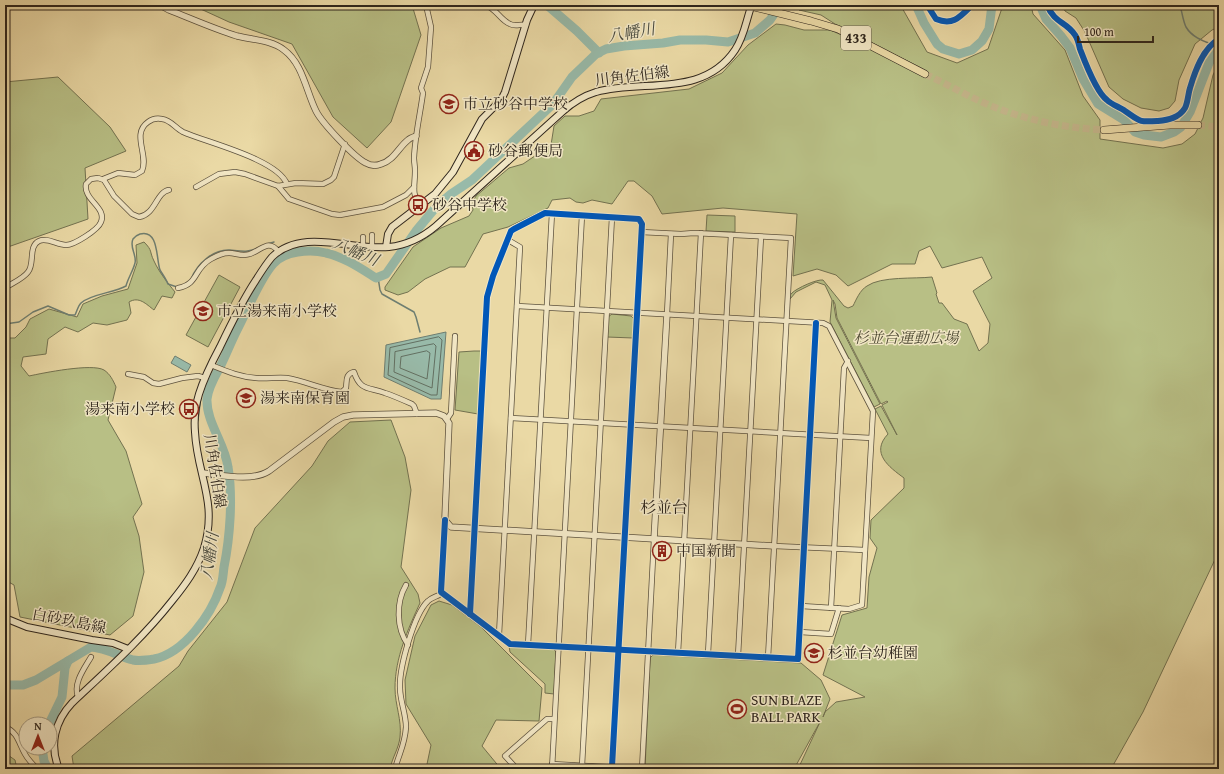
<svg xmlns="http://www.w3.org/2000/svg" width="1224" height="774" font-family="'Gentium Book Plus','Noto Serif JP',serif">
<rect width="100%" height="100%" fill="#ead9a5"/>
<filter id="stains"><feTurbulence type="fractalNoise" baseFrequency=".005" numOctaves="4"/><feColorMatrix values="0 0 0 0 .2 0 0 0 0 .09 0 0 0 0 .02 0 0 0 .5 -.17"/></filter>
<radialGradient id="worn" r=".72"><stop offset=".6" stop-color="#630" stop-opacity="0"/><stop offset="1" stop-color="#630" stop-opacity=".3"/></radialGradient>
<g fill="#b8bf85" stroke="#737250">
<polygon points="192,5 412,5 421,35 391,122 367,148 333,117 292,44 229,22"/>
<path d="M815 5H899L901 6 927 52 957 63 988 49 1003 5H1031L1033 14 1065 50 1083 96 1100 120V139L1163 148 1182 144 1195 134 1203 118 1213 75 1219 63V551L1143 712 1111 769H798L821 720 794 769H645L650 658 653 655 801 663 821 680 830 699 823 717 825 712 836 702 865 697 823 675 842 615 867 608 869 577 877 548 870 538 871 520 904 488V478C889 467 870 453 888 434L875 409 881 406 897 435 882 405 888 402 887 401 881 404 837 318 835 304 833 300 836 318 880 404 874 407 830 322 832 300 825 285 816 282 796 292 790 299C790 296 790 295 792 293 797 288 817 279 823 280L844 306 848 308 853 306C856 300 860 290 867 286 881 276 915 279 932 277L937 293 936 294 939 303H942L954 319 967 324 979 351 988 343 990 324 973 291 992 278 982 257 942 268 930 246 919 251 915 264H892L848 286 836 275 817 269 793 276 797 214 723 208 662 214 652 196 634 181H628L612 204 592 200 583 203 576 202 570 198 552 200 548 208 508 227 483 234 465 267H450L425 279 408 292 398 295 385 290V287L413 247 441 228 469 216 473 210 472 203 476 196 509 168 523 164 551 145 554 126 565 116H579L594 111 601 99 689 89 722 73 748 45 776 24 785 25 804 30H830L849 38 924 76 927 71 835 24 821 15 799 10Z"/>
<polygon points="1062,5 1219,5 1219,27 1212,30 1195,44 1179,80 1175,101 1169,108 1159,111 1141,108 1123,99 1109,87 1085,32 1076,18 1065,11"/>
<polygon points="58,77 110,127 126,151 85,168 88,219 5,248 5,82"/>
<polygon points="707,215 735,216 735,232 706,231"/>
<path d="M144 242C153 251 149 251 154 261 159 272 167 282 175 292L172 298 162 296 154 310C146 304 139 296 129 302L131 313 127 320 107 325 93 323 78 332 65 327 48 339 46 354 23 357 21 366 29 376C43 373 92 363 104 370 110 374 113 380 116 387L108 420 126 451 142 504 133 517 139 536 144 572 133 616 110 635 20 617 14 585 5 580V338H15L26 327 30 319 49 309 77 317 83 304 102 296 128 289 137 263 136 245Z"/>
<polygon points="219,275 240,287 208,347 186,335"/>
<polygon points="612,314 631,316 634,319 633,338 607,337 608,317"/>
<polygon points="474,351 482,351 478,414 455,410 459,352"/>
<path d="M391 420 405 457 411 490 401 567 418 594 420 603C408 629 395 658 395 688 395 705 402 720 400 737 399 748 392 758 390 769H74L72 756 179 666 188 651 227 602 255 528 312 466 328 441 350 422Z"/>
<polygon points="439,601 452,605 481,627 542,688 539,721 496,720 482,746 501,769 426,769 431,745 406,704 405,680 415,636 431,605"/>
<polygon points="509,646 553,649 556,652 554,694 545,693 545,684 510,652"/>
<polygon points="5,753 15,760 17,769 5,769"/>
</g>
<g fill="#98baa9" stroke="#6e7e71">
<polygon points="446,332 441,399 431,399 384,377 386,345"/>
<polygon points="175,356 191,365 187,372 171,363"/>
</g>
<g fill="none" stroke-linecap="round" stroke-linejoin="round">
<g stroke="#637062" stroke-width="1">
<polygon points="439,337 442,340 437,395 431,395 388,375 390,348"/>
<polygon points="434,344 436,346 432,388 394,372 395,352"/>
<polygon points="427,351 430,353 427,379 400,368 401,357"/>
</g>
<g stroke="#6e7e71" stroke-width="1.5">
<path d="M1180 5C1182 12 1183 21 1186 27 1193 39 1207 42 1219 47"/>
<polyline points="267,244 274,242"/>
<polyline points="378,277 380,290 382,294 414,312 416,317 420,332"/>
<path d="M191 279C197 264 213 249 230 250 240 251 248 253 258 248"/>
<path d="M5 324 19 322 33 312 48 306 69 315H75C77 311 78 306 81 303 90 294 114 293 126 286 128 278 133 271 135 263 137 255 129 247 133 239 135 236 137 235 140 234 159 229 156 259 160 270 163 275 166 279 168 284L177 287"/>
<polyline points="198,420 201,396"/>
</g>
<g stroke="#98baa9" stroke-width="9">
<polyline points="547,5 577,31 599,53"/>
<polyline points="916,5 924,23 937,44 943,49 959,54 972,50 982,41 989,29 992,5"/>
<polyline points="1040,5 1046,19 1061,36 1070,48 1083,79 1098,104 1124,120 1135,132 1144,135 1161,137 1174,132 1181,127 1190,112 1209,63 1219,49"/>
<path d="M5 685H23L36 680 91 647C107 648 118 656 133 660 138 661 148 660 154 659 184 653 211 615 220 588 223 582 223 574 224 567 230 537 233 497 228 467 225 444 206 422 207 399 208 388 215 376 220 367 226 355 231 342 237 330 247 311 259 280 273 264 284 251 310 249 326 253 344 257 360 268 376 278L386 274 416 231 436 207 451 194 472 180 553 104 572 77 596 54 606 49 624 46 663 43 680 40H706L728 42 755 33 770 20 779 7 782 5"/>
<polyline points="49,724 62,697 65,668 68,661"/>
<polyline points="42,748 44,761 48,769"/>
</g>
<g stroke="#c4b58a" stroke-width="7" stroke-dasharray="7 3.5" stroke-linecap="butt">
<path d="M925 74C947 84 967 96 989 105 1026 120 1064 128 1104 130"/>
<polyline points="1198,125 1219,127"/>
</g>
<g stroke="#5d523e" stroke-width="5">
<g id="pedestrian">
<path d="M927 5 936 19C953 26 960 17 972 5"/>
<path d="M1047 5C1055 24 1066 21 1075 35 1078 39 1079 45 1080 49 1085 62 1096 92 1107 100 1112 105 1120 107 1125 111 1141 122 1138 122 1158 121 1168 120 1179 118 1185 108 1188 102 1188 94 1190 88 1195 71 1203 48 1219 39"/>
</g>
</g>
<g stroke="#5d523e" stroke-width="6">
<g id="minor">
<path d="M485 5C496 8 500 20 510 24 515 27 520 24 526 25"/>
<path d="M103 179 118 173 135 175 142 171C149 155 131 134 148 122 152 119 157 118 162 119 171 120 175 128 183 132 208 143 277 159 287 184"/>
<polyline points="278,186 289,199 332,214 340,215 383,207 406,195 414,187"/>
<polyline points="196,187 219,174 235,172 245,174 278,186 296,183 323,184 331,180 334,177 345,144"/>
<path d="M420 206C411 193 415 186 415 171 415 166 414 162 414 158 415 136 420 115 423 93L421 88 428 67 431 27 426 5"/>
<polyline points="641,232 681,234 694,233 791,238 768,658"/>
<polyline points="372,235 372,247"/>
<polyline points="363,246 363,237"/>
<path d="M5 288C12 283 23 279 28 272 35 264 28 246 39 241 47 237 57 245 66 245 74 245 98 230 101 222 107 207 83 200 86 184L91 179 98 178 104 180 114 196 132 214 139 217C156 214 156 192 169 190"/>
<path d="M178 288C199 284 193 269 211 259 216 256 223 253 229 253 236 253 242 257 250 254 262 250 268 238 279 252"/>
<polyline points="517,306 823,323 829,326 873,411 862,605 849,609 801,606"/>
<polyline points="667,314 671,234"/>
<path d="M211 365C226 371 240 377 256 378 266 379 277 377 287 378 306 381 323 390 342 392L346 388C347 381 345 374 354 372 360 391 369 387 385 393 394 396 403 400 412 404L414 406 417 414"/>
<polyline points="128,374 144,377 153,383 159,384 182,378 198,376 205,378"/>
<polyline points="511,418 871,438"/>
<polyline points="447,419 451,413 455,336"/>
<polyline points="445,520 441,592 510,644 798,659 816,323"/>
<polyline points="774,546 865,550"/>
<path d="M406 585C396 602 396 628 408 645"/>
<polyline points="831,608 844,368 848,361"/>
<polyline points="470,614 487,297 493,276 511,231 514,229 545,213 639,219 642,224 612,767"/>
<polyline points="800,632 831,634 839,608"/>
<polyline points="499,635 520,247 508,240"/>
<polyline points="528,645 552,213"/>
<polyline points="678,653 701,233"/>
<polyline points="708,654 731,235"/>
<polyline points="738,656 761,237"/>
<path d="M78 697C73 683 84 669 91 657"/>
<path d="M5 727C18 732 19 744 25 754 28 760 33 764 37 769"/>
<polyline points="552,764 642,769"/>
<polyline points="582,766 612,217"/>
<path d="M395 769C399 753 405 745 406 727 406 714 400 701 400 688 399 668 414 614 428 601 431 598 435 597 439 595L441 592"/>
<polyline points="517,769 505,756 547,719 554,719"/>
<polyline points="552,769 582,215"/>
<polyline points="642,769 654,539"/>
</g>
</g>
<g stroke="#5d523e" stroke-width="7">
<g id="tertiary">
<path d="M160 5 169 10C192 19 214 29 237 36 253 40 271 40 284 50 303 64 306 91 316 111 322 123 355 158 366 163 371 166 376 166 381 164 393 161 399 147 408 140 410 138 413 137 416 136"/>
<path d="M203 473C222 475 252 482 269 471L334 422 343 417 353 415 436 413 444 416 449 423 445 516V520L451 527 774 546"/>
<polyline points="654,539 667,314"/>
</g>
</g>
<g stroke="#2e251c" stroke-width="8">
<g id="secondary">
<polyline points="386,247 388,234 392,227 435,194 453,172 482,119 501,100 505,92 527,20 534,5"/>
<polyline points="5,618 27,627 92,640 113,643 128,649"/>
<path d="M59 769C49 745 55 721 72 703 107 670 142 639 172 601 185 585 197 569 204 548 218 502 197 475 195 432 194 420 195 407 199 394 204 378 212 362 220 347 231 324 242 301 256 280 261 272 266 264 272 257 303 227 352 251 389 247 407 245 423 237 436 226L562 112C572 103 583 96 596 92 644 79 703 98 735 50 744 37 746 21 751 7"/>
</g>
</g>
<g stroke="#2e251c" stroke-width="8">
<g id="trunk">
<polyline points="746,5 811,21 838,29 925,74"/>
<polyline points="1104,130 1170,125 1198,125"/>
</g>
</g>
<use href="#pedestrian" stroke="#f1e6c4" stroke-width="3.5"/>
<use href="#minor" stroke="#f1e6c4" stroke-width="4.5"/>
<use href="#tertiary" stroke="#f1e6c4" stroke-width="5.5"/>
<use href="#secondary" stroke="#f1e6c4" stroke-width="6"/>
<use href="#trunk" stroke="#ead9a5" stroke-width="7"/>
<g stroke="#f1e6c4" stroke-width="8">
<g id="cycleway">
<path d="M927 5 936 19C953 26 960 17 972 5"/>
<path d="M1047 5C1055 24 1066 21 1075 35 1078 39 1079 45 1080 49 1085 62 1096 92 1107 100 1112 105 1120 107 1125 111 1141 122 1138 122 1158 121 1168 120 1179 118 1185 108 1188 102 1188 94 1190 88 1195 71 1203 48 1219 39"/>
<polyline points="445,520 441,592 510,644 798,659 816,323"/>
<polyline points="470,614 487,297 493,276 511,231 514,229 545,213 639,219 642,224 612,767"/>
</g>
</g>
<use href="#cycleway" stroke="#0057b8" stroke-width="6"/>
</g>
<defs>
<g id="school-ring" transform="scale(1)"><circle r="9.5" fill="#f1e6c4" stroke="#8f2418" stroke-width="1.5"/><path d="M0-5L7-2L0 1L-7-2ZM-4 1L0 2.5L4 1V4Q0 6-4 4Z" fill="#8f2418"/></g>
<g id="civic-ring" transform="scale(1)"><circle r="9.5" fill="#f1e6c4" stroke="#8f2418" stroke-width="1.5"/><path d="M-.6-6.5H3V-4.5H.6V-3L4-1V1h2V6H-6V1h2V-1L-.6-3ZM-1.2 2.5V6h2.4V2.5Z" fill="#8f2418"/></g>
<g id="bus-ring" transform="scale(1)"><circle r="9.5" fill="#f1e6c4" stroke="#8f2418" stroke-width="1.5"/><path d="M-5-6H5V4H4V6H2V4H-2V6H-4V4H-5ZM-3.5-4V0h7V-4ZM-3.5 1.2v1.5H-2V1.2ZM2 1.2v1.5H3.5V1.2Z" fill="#8f2418"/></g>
<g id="building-ring" transform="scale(1)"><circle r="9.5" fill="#f1e6c4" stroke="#8f2418" stroke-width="1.5"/><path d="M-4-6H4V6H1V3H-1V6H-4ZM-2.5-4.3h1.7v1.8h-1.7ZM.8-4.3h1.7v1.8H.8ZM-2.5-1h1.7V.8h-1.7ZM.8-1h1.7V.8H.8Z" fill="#8f2418"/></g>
<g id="stadium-ring" transform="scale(1)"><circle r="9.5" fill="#f1e6c4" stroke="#8f2418" stroke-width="1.5"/><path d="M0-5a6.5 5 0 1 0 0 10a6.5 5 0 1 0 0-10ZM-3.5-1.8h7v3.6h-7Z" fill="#8f2418"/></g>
</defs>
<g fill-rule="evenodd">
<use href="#school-ring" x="449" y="104"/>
<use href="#civic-ring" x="474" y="151"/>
<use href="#bus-ring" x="418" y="205"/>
<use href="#school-ring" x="203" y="311"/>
<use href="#school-ring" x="246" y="398"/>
<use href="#bus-ring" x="189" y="409"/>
<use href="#building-ring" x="662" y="551"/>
<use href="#school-ring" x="814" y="653"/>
<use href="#stadium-ring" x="737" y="709"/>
</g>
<g text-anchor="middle" stroke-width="3" stroke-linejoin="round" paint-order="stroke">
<rect fill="#f1e6c4" stroke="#685f4e" stroke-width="1" x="841" y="26" width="30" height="24" rx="3"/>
<g font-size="14" font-weight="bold" fill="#2e251c">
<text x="856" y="43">433</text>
</g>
<g font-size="15" fill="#2e251c" stroke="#f1e6c4">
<text transform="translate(632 76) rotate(-7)" y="5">川角佐伯線</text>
<text transform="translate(215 471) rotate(81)" y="5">川角佐伯線</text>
<text transform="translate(69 621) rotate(11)" y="5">白砂玖島線</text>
</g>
<g font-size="15" fill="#2e251c" stroke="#f1e6c4" text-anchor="start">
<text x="463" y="109">市立砂谷中学校</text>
<text x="488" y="156">砂谷郵便局</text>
<text x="432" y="210">砂谷中学校</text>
<text x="217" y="316">市立湯来南小学校</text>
<text x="260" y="403">湯来南保育園</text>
<text x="175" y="414" text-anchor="end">湯来南小学校</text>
<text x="676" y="556">中国新聞</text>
<text x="828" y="658">杉並台幼稚園</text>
<text x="751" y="705">SUN BLAZE<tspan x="751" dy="17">BALL PARK</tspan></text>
</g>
<g font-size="15" font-style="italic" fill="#504c36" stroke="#f1e6c4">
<text x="906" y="343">杉並台運動広場</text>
</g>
<g font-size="16" font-style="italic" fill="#484a3f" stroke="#f1e6c4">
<text transform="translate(631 32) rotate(-10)" y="6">八幡川</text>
<text transform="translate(356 251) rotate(23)" y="6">八幡川</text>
<text transform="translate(209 556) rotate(-82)" y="6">八幡川</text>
</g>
<g font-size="16" fill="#2e251c" stroke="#f1e6c4">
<text x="664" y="513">杉並台</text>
</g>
</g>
<rect width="1224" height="774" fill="none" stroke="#ead9a5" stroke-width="20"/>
<rect x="6" y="6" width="1212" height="762" fill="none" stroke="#2e251c" stroke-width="2"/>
<rect x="10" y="10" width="1204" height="754" fill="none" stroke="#2e251c"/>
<g transform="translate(38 736)"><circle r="19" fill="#f1e6c4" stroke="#a39981"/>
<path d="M0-3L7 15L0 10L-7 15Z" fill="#8f2418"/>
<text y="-6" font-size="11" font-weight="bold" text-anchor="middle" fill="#2e251c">N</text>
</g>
<path d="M1078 36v6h75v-6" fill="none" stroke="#2e251c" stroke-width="2"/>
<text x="1084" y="36" font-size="12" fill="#2e251c" stroke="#f1e6c4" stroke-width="3" paint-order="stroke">100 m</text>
<rect width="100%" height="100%" filter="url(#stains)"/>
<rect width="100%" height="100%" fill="url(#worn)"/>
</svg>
